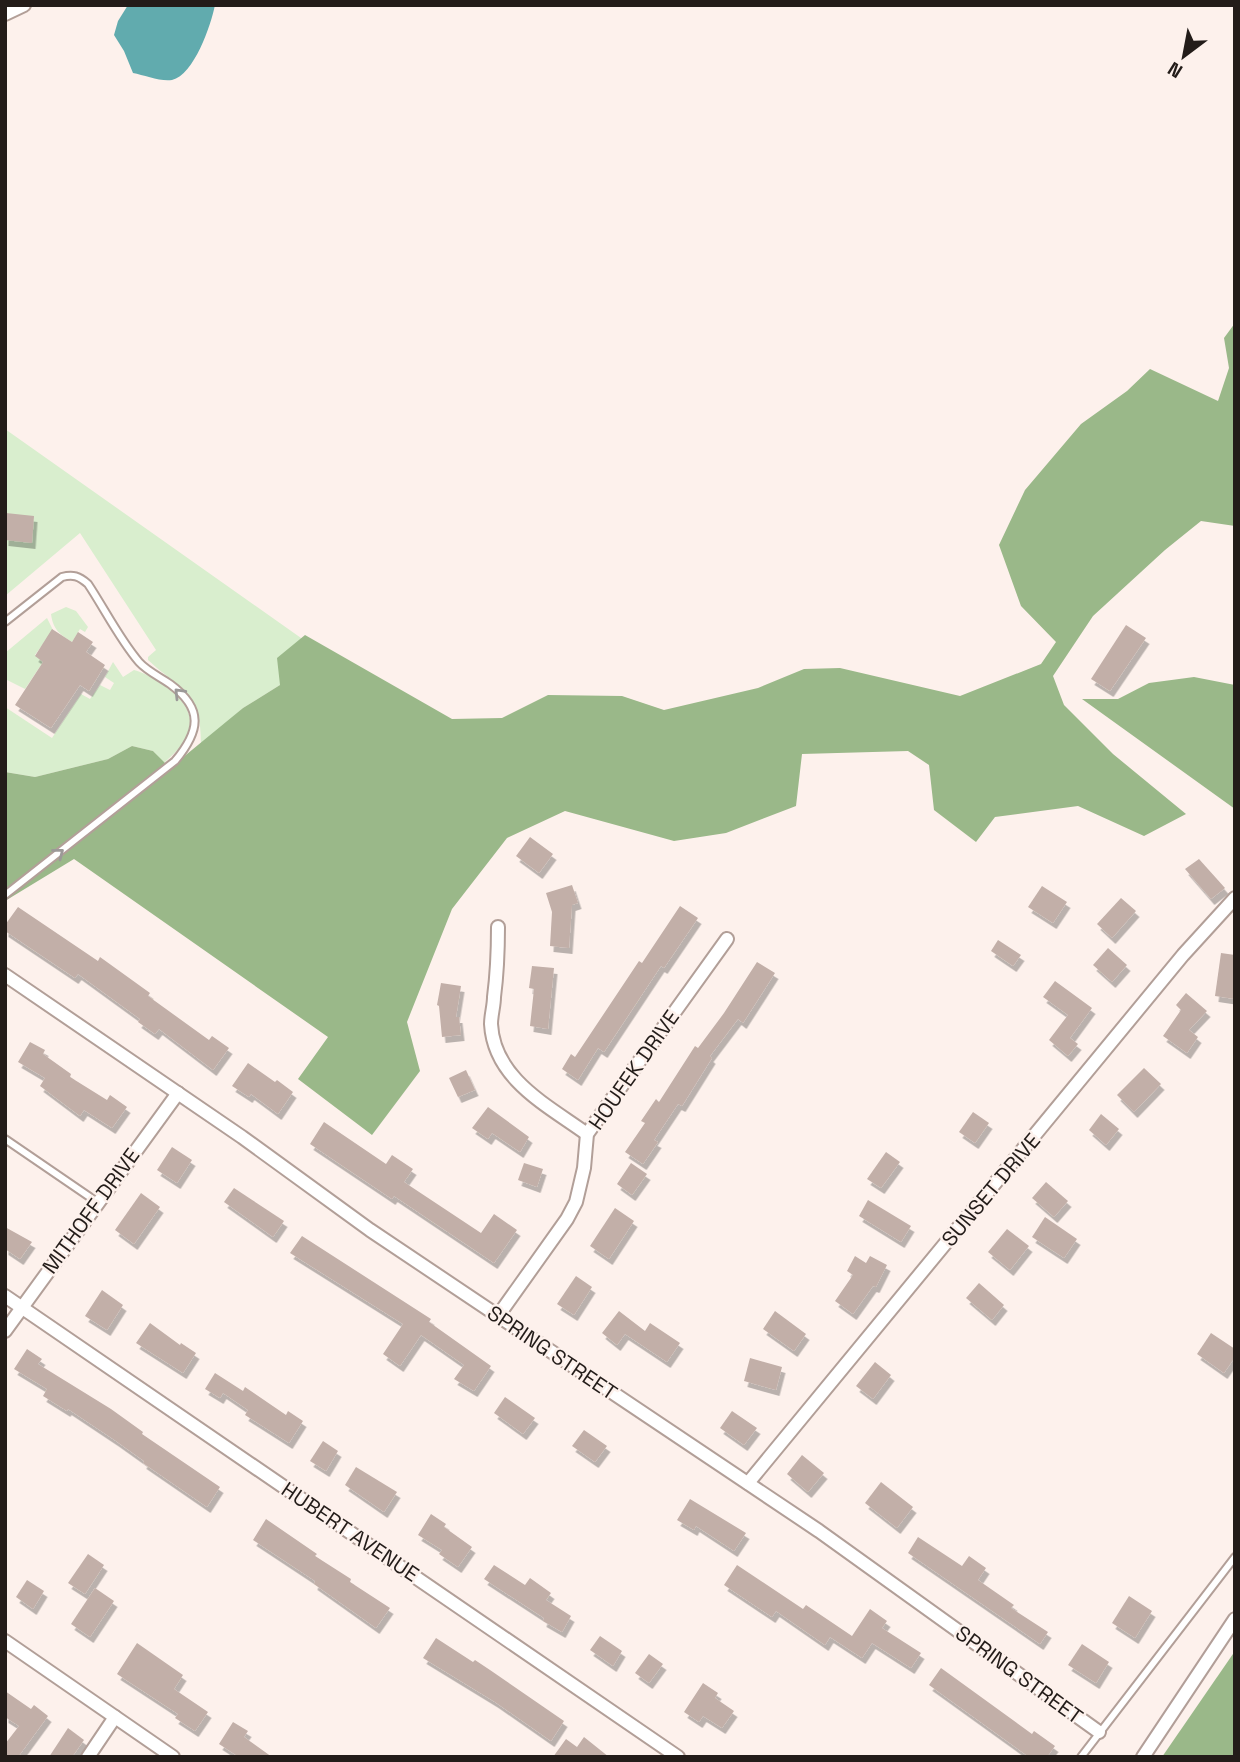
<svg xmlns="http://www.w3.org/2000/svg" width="1240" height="1762" font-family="'Space Grotesk',sans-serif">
<defs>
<filter id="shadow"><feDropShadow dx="3.5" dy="6" stdDeviation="0" flood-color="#0004"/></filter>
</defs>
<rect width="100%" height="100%" fill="#fdf1ec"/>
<g fill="#d9eece">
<path d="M5 429 318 650 280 685 243 708 201 745C201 690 185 694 148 660V657L156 650 80 533 5 596Z"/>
<path d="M66 607 76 611 88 627 85 632 80 629 72 642C59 634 53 629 51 614Z"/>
<polygon points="47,618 53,630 35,655 43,662 25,689 5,679 5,653"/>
<path d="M113 662 123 677 134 670C159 677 203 706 187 737 182 747 172 755 164 763L153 751 132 746 108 759 35 777 5 772V707L52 738 81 694 90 699 100 685 110 690 114 683 105 677Z"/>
</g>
<g fill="#9ab889">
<polygon points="1235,323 1235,526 1201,521 1165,550 1093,616 1053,676 1064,705 1113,754 1186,814 1144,836 1078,806 995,817 976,842 934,810 929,765 908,751 802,754 796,806 726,833 674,841 565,811 507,838 452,909 407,1022 420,1071 372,1135 298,1079 328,1037 74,859 5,901 5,772 35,777 108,759 132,746 153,751 170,768 243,708 280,685 277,658 305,635 452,719 502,718 548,695 622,696 664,710 758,688 804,669 840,668 960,696 1041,664 1056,642 1021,606 999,545 1025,490 1081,424 1127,391 1150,369 1218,401 1229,368 1224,338"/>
<polygon points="1194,677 1235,685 1235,809 1082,699 1118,699 1149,683"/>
<polygon points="1235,1651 1235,1757 1162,1757"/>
</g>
<path fill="#61abae" d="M128 5H215C211 25 194 75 172 80 161 82 144 75 133 73L124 51 114 35 118 21Z"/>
<g fill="#c2afa8" filter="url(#shadow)">
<polygon points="6,513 34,516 32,543 5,540"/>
<polygon points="1126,625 1146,638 1110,691 1091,679"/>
<polygon points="52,629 72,642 78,632 93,642 86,652 105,665 89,691 80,685 51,728 15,705 43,662 35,656"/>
<polygon points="530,837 553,854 539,873 516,856"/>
<polygon points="1199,859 1225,888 1211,899 1185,869"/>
<polygon points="572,885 578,903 572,905 569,948 550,946 552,912 546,893"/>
<polygon points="1042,886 1067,902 1053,923 1028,907"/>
<polygon points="1121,898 1136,911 1112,938 1097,924"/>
<polygon points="680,906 698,918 664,968 661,966 604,1052 598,1048 578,1080 562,1069 571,1054 575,1057 639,961 642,963"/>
<polygon points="18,907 98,961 100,957 150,993 148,996 209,1040 212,1036 229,1048 213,1070 159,1029 155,1034 138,1022 140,1019 78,974 75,978 5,931 5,925"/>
<polygon points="998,940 1021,955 1013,966 991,951"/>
<polygon points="1108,948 1127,965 1112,982 1093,965"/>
<polygon points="1221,953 1235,955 1235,999 1215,996"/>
<polygon points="757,962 775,973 743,1023 738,1019 710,1056 712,1058 682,1106 678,1104 654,1140 658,1142 643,1164 625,1152 645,1123 641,1121 656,1099 659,1102 695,1046 698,1048 724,1013"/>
<polygon points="532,966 554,968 548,1029 530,1026 534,989 529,988"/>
<polygon points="1055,981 1092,1008 1070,1038 1078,1044 1068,1056 1049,1040 1068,1015 1043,997"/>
<polygon points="441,983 461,986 456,1017 459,1017 461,1035 442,1037 439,1006 437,1005"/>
<polygon points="1186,993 1207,1011 1189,1030 1198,1037 1187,1053 1163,1036 1181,1010 1176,1005"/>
<polygon points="30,1042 45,1050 43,1054 71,1074 70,1077 107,1100 110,1095 127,1107 112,1128 84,1110 80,1116 40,1086 45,1078 18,1062"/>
<polygon points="248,1063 275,1082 277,1080 293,1092 278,1114 251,1094 249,1097 232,1086"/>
<polygon points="1144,1068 1161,1084 1134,1112 1117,1095"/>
<polygon points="466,1070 475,1090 458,1097 449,1078"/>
<polygon points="488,1107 529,1137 520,1152 492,1133 488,1139 472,1128"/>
<polygon points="973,1112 989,1123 975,1143 959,1132"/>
<polygon points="1101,1114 1119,1129 1106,1145 1089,1130"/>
<polygon points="324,1122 386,1164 392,1155 413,1169 404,1182 481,1233 494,1214 517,1230 494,1263 394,1196 392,1199 310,1144"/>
<polygon points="172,1147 192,1160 177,1183 157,1170"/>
<polygon points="886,1152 900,1162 881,1188 867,1179"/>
<polygon points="524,1163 543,1169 537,1187 518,1180"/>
<polygon points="631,1163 647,1174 632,1195 617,1184"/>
<polygon points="1046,1182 1068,1201 1054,1217 1032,1198"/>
<polygon points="234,1188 284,1221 273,1237 224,1202"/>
<polygon points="141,1193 160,1207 134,1244 115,1230"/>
<polygon points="868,1200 911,1226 901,1242 859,1216"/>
<polygon points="615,1208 634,1221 609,1259 590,1246"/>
<polygon points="1045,1217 1077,1239 1064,1258 1032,1237"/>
<polygon points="5,1227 32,1242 20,1259 5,1249"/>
<polygon points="1007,1229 1029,1246 1010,1270 988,1252"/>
<polygon points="302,1236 431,1319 429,1322 491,1366 474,1391 454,1379 464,1365 421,1335 400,1366 383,1354 403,1324 290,1253"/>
<polygon points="855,1256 866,1263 870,1256 887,1265 876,1287 873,1286 853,1314 835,1301 853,1275 847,1271"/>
<polygon points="576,1276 592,1287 574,1315 557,1304"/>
<polygon points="979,1283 1004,1305 992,1320 966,1298"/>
<polygon points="102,1290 123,1305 107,1330 85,1316"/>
<polygon points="619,1311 645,1331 650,1323 680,1343 667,1362 625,1334 617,1345 602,1333"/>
<polygon points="775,1311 806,1334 794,1351 763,1329"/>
<polygon points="150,1323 180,1345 181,1343 196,1353 183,1373 136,1343"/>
<polygon points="1211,1333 1235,1349 1235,1357 1224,1373 1197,1354"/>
<polygon points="27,1349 42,1359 38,1364 111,1409 143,1432 142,1434 220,1487 207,1507 143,1463 144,1461 116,1441 68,1409 67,1411 43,1396 47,1389 14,1369"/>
<polygon points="750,1358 782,1367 776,1390 744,1381"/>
<polygon points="875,1362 891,1375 873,1399 856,1386"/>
<polygon points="215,1373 243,1391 245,1387 286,1415 288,1411 303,1421 289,1443 245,1415 248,1410 223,1393 220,1398 205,1389"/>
<polygon points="505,1397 535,1418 523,1434 494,1413"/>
<polygon points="732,1411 757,1428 744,1445 720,1428"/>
<polygon points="584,1430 607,1446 595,1462 572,1446"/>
<polygon points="323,1441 338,1451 326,1471 310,1461"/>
<polygon points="802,1455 824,1473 808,1492 787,1474"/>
<polygon points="356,1467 397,1492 384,1512 345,1485"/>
<polygon points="881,1482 913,1507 897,1528 865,1503"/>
<polygon points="690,1499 746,1533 734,1551 696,1526 694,1530 677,1520"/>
<polygon points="431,1514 446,1524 444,1527 472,1547 458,1567 439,1554 442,1550 418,1535"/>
<polygon points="266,1519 317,1554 315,1556 351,1579 350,1582 390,1608 376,1628 314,1584 315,1581 253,1540"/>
<polygon points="918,1537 962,1566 969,1556 986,1568 978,1580 1014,1605 1011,1608 1048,1632 1040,1644 908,1553"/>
<polygon points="88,1554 104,1565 85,1594 68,1583"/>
<polygon points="494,1565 525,1585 530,1578 551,1593 546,1600 571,1616 562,1632 543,1621 544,1618 484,1579"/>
<polygon points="737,1565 803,1609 806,1605 852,1636 870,1609 887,1621 882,1628 921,1653 911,1668 872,1643 862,1658 830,1637 825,1645 776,1611 772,1617 724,1585"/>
<polygon points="27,1580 44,1591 33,1609 16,1597"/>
<polygon points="95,1588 114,1601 90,1637 71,1624"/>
<polygon points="1129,1596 1152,1611 1135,1638 1112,1623"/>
<polygon points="600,1636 622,1651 613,1666 590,1650"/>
<polygon points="436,1638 473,1662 475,1660 490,1670 564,1721 551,1741 495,1702 423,1658"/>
<polygon points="137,1643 183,1675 174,1689 208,1712 195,1731 175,1718 178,1714 117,1674"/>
<polygon points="1082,1644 1109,1662 1096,1683 1068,1665"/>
<polygon points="649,1654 663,1664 649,1683 635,1673"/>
<polygon points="941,1668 1032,1734 1034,1731 1055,1746 1047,1757 1029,1757 929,1685"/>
<polygon points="703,1683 718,1693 715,1698 734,1711 722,1728 703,1716 699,1722 684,1712"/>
<polygon points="5,1691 31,1709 34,1705 48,1716 18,1757 5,1757 5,1744 19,1726 5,1717"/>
<polygon points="233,1722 248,1731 244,1737 272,1757 239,1757 219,1744"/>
<polygon points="68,1728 84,1740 72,1757 49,1757"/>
<polygon points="584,1737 609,1757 553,1757 566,1739 577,1747"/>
</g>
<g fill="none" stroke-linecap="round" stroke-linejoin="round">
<g stroke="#b29f98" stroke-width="10">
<g id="service">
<path d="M5 622 62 577C73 574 79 576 88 584 104 608 120 640 139 662 147 671 160 677 170 684 204 709 200 731 175 761L5 895"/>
<polyline points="5,1139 97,1202"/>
<polyline points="1081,1757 1235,1557"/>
</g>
</g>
<g stroke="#b29f98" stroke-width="16">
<g id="minor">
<polyline points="5,14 24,5"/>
<path d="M498 927C498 950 497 974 494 997 494 1006 491 1015 491 1024 494 1079 547 1105 587 1134"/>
<polyline points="5,975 242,1137 370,1230 819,1531 1099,1732"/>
<polyline points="5,1296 678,1757"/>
<polyline points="498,1316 567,1219 576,1202 584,1168 587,1134 727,939"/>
<polyline points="5,1331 178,1093"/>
<polyline points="748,1483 1183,955 1235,898"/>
<polyline points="5,1641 173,1757"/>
<polyline points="88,1757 115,1717"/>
<polyline points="1143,1757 1235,1619"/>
</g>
</g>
<use href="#service" stroke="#fff" stroke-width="6"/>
<use href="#minor" stroke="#fff" stroke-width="12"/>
</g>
<defs><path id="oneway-chevron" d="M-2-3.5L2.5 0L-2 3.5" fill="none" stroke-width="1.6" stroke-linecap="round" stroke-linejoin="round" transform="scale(1.75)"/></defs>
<g stroke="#9c9998">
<use href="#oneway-chevron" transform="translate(179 693) rotate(-134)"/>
<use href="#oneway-chevron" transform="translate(59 853) rotate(-38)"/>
</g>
<g text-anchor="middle" stroke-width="5" stroke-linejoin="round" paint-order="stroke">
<g font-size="21" fill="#231c19" stroke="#fdf1ec">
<text transform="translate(634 1070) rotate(-55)" y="7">HOUFEK DRIVE</text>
<text transform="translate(991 1190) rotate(-50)" y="7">SUNSET DRIVE</text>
<text transform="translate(91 1211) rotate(-54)" y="7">MITHOFF DRIVE</text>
<text transform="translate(552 1353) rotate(34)" y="7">SPRING STREET</text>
<text transform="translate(350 1532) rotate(34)" y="7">HUBERT AVENUE</text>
<text transform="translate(1019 1675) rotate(36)" y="7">SPRING STREET</text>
</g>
</g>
<rect width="1240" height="1762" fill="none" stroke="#231c19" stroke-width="14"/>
<g transform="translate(1184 56) rotate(212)" stroke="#fdf1ec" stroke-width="5" paint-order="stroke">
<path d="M0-5L12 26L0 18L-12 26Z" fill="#231c19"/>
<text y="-10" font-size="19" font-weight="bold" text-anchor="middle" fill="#231c19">N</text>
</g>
</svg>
